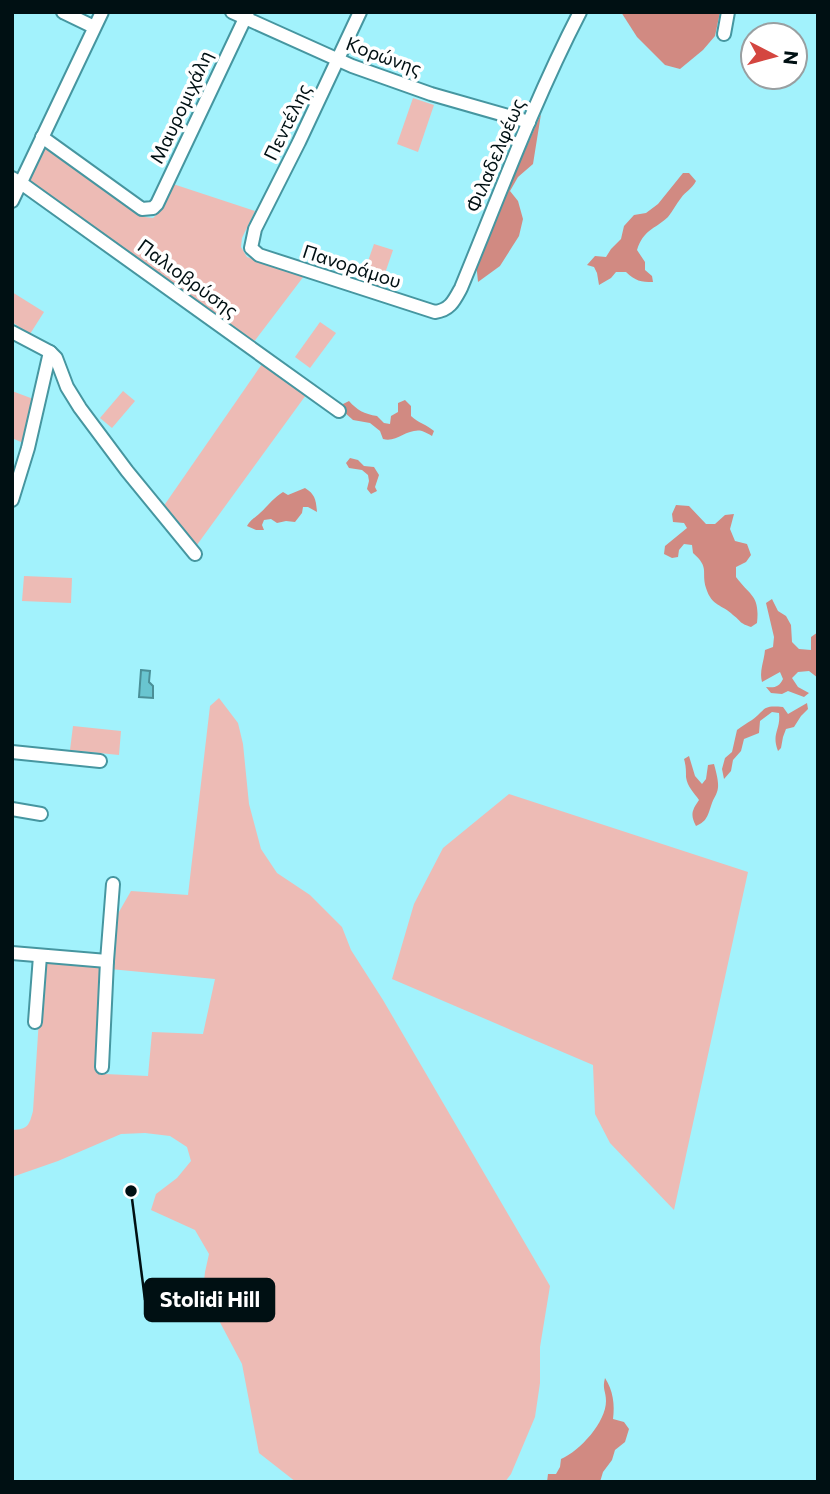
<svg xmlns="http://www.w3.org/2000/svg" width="830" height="1494" font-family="Commissioner,sans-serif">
<rect width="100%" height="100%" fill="#a2f2fc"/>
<g fill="#edbbb5">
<polygon points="413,98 434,105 418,152 397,144"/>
<polygon points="43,146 145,217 153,218 158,213 170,183 255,211 242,238 241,247 247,257 304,276 253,343 26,182"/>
<polygon points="374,244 393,250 380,288 361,281"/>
<polygon points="12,292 44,312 30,334 12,322"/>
<polygon points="320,322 336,333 310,368 295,357"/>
<polygon points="262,364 306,395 194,549 163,507"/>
<polygon points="12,391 36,400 23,443 12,438"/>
<polygon points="123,391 135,401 112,428 100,418"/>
<polygon points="24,576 72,578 71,603 22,601"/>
<path d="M219 698 238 723 243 744 249 804 261 849 277 873 310 895 342 927 351 950 383 1000 550 1286 540 1347V1383L535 1417 511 1474 505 1482H296L259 1453 242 1364 214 1311 202 1300 205 1272 209 1254 195 1230 151 1210 156 1194 177 1178 191 1161 187 1147 170 1136 145 1133 121 1134 58 1161 12 1177V1130C28 1129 29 1126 33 1111L43 958 101 964 98 1067 105 1074 148 1076 152 1032 203 1034 215 979 110 969 116 917 131 891 188 895 210 706Z"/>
<polygon points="73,726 121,731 119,755 70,750"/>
<polygon points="509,794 748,872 674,1210 610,1143 595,1114 593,1065 392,979 414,904 443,848"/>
</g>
<g fill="#d18a82">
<polygon points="621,12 720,12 715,36 703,50 680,69 665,65 637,37"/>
<polygon points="541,114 533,164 518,177 510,191 518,201 523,219 519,236 500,266 478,282 476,262"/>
<path d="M683 173H689L696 181C692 189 686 191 681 198 676 204 673 211 668 217 654 230 644 229 637 250L645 262V270L652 276 653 282C641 282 635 281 626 272H616L611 278 599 285 597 273 594 267 587 265 595 256 606 257 611 249 621 239 624 226 634 215 646 213 658 204Z"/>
<path d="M405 400 411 406V416C418 423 426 424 434 431L432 436C429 434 425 432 422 431 407 428 397 443 383 439L380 431 370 423 353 420 344 412 343 404 349 401C357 410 364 414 377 416L384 423 390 424 391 416 398 412V403Z"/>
<polygon points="350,458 358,460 364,466 374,467 379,475 375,487 377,491 371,494 367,489 369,481 368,475 362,470 349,468 346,463"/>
<path d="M305 488C315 494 316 500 317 512L308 507H303L302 513 295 522 286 521 277 523 271 519 264 520 262 525 264 530H256L247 526C251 519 255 518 260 513 269 505 272 499 283 492L288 495Z"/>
<path d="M676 505 689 506 706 524H715L725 515 734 514 730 529 735 541 747 544 751 555 746 562 736 567V577C750 596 760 595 757 623L751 627C739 623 742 622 733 615 722 604 712 607 706 588 701 571 710 568 693 553L692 545 684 544 679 550 678 557 672 558 664 554 665 546 687 528 684 523 673 522 672 514Z"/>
<path d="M772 599 778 611 786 616 791 625 792 642 799 649 811 650V637L818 632V678L809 671 798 672 792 678 798 687 809 693 804 697 788 691 782 694 771 693 766 687C775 688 779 687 783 679L780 672 762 682C759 671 764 662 765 650L773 647 774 637 766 603Z"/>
<path d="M807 703 808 709 801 716 794 727 786 729 783 737 781 748 778 751C771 733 781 730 779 713L772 712 760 721 759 733 744 739 741 751 733 760 731 771 724 779 722 769 725 758 732 752 737 730C742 726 747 723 752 720 767 709 761 705 783 707L788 714Z"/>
<path d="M689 756 695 776 702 784 706 779 708 765 714 764C716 772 720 784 717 792 716 796 713 799 712 803 708 814 708 821 696 826 690 815 692 810 699 800 694 793 687 786 686 777 686 770 686 766 684 759Z"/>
<path d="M605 1378C613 1390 615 1405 613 1419L624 1422 629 1429 625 1442 615 1450 612 1460 603 1472 600 1482H547L548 1474H556L560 1467 561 1459C580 1451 606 1422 606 1401 606 1391 602 1389 605 1378Z"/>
</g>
<polygon fill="#69c5d0" stroke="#4a8f97" stroke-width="2" points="141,670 150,671 149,682 153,686 153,698 139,697"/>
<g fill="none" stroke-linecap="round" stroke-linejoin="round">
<g stroke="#4696a0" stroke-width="16">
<g id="minor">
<polyline points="63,12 94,27"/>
<polyline points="232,12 352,66 431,94 529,122"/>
<path d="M360 12 299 142 255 229 251 248 259 255 435 312C450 310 454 301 461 288 499 196 534 101 580 12"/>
<polyline points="724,34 728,12"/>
<polyline points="42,137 142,209 153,208 157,204 248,12"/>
<polyline points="12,178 21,183 339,411"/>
<polyline points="12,201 102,12"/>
<polyline points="12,332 50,352 56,358 67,387 80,408 127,471 195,554"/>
<polyline points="12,500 28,448 50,352"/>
<polyline points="12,752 100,761"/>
<polyline points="12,809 41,814"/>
<polyline points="12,953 107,961"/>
<polyline points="35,1022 40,956"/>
<polyline points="102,1067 107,961 113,884"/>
</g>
</g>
<use href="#minor" stroke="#fff" stroke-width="12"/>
</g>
<g text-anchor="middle" stroke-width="7" stroke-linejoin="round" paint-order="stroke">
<g font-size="19" fill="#001013" stroke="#fff">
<text transform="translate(384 56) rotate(20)" y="7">Κορώνης</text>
<text transform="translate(181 107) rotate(-65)" y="7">Μαυρομιχάλη</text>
<text transform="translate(287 122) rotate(-64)" y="7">Πεντέλης</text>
<text transform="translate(495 155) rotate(-67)" y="7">Φιλαδελφέως</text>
<text transform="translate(352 266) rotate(18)" y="7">Πανοράμου</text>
<text transform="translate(188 278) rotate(36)" y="7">Παλιοβρύσης</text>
</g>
</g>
<path fill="none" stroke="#001013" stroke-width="2.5" d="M131 1191L145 1300"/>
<circle fill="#001013" stroke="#fff" stroke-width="2.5" cx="131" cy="1191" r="7"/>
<rect fill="#001013" stroke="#001013" stroke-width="2.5" x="145" y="1279" width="129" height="42" rx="7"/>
<g font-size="21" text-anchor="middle" font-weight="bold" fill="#fff">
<text x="210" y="1307">Stolidi Hill</text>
</g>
<rect width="830" height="1494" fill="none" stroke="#001013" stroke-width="28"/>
<g transform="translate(774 56) rotate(96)"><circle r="33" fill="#ffffff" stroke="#999fa1" stroke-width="2"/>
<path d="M0-5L12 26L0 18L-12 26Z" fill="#d44640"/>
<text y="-10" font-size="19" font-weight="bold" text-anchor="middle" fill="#001013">N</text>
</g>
</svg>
